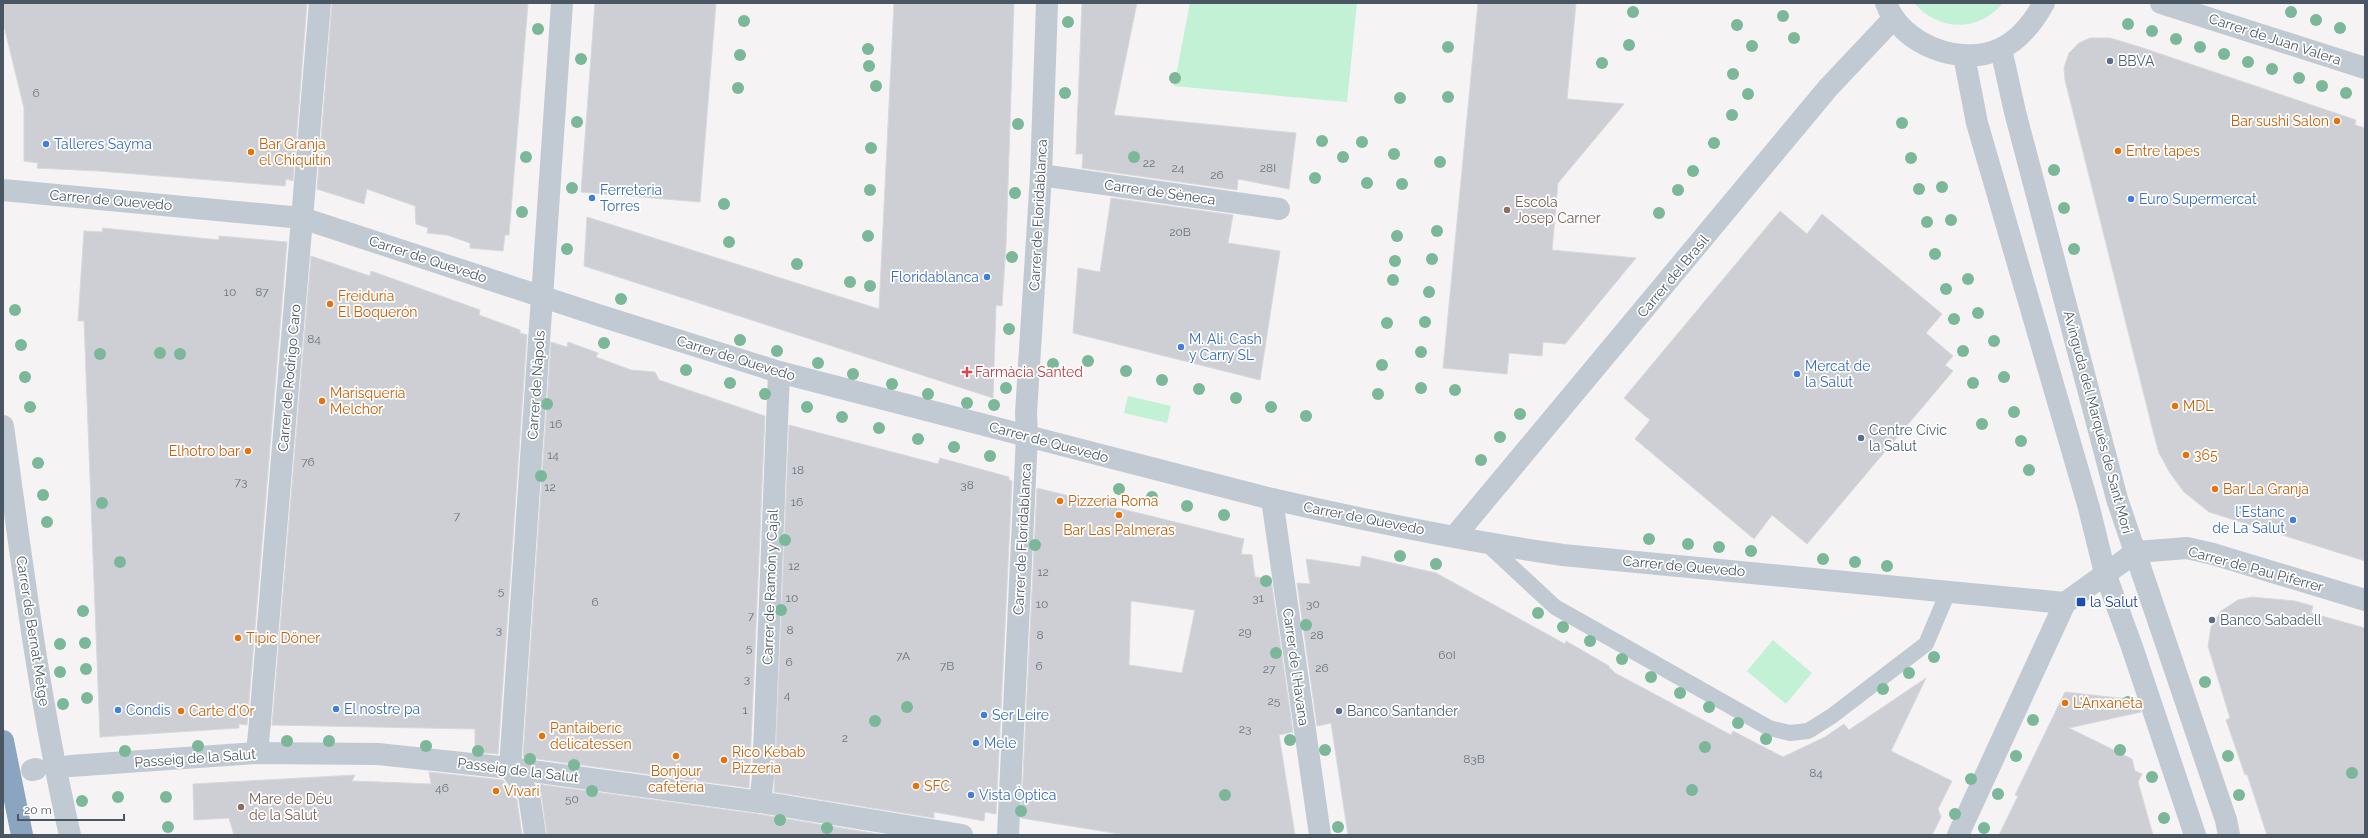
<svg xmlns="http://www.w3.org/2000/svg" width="2368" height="838" font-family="Raleway,sans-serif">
<rect width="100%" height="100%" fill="#f5f3f3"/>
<g fill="#c3f1d5">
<polygon points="1190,3 1357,3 1347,102 1174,86"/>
<path d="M1914 3H2003C1979 32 1939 32 1914 3Z"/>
<polygon points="1128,396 1171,406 1167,423 1124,413"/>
<polygon points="1773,640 1812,673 1786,704 1747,671"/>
</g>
<g fill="#cdcfd5" stroke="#d7d9de" fill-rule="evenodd">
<polygon points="3,3 307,3 293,181 286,179 285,186 98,171 37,168 38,163 24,161 24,108 3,22"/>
<polygon points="332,3 528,3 509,235 505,235 503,251 470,248 470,243 447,235 427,233 428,228 416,224 415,206 367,189 364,204 317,189"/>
<polygon points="595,3 716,3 700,202 581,192"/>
<polygon points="894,3 1014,3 1006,244 1002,306 996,305 993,398 584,266 587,217 879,309"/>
<polygon points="1082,3 1137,3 1114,115 1296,133 1289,189 1238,179 1237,190 1082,168 1083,154 1076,154"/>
<polygon points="1478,3 1576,3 1567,99 1624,104 1558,183 1552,250 1636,258 1565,344 1543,342 1542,356 1509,353 1507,374 1443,368"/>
<polygon points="2090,38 2110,38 2140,47 2356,120 2355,125 2365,128 2365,561 2209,512 2184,492 2170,473 2159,453 2154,435 2065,80 2064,68 2069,53 2079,43"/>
<polygon points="1111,198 1233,215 1228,243 1280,251 1260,380 1073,333 1078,268 1100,272"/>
<polygon points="1780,211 1807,234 1822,214 1942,314 1926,333 1953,356 1945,365 1953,371 1807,544 1772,515 1754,539 1635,439 1650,420 1624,398"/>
<polygon points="103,228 219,240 219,236 287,242 247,725 239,724 239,728 100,737 84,321 78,321 84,231 102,232"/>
<polygon points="311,256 370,276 371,271 480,310 479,315 520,330 520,333 527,335 498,754 475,752 475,729 272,725"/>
<polygon points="551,342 567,347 568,342 598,353 596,357 631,370 655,372 659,380 765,416 749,788 523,757"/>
<polygon points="789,425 938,464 940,458 1009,477 1009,480 1012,481 996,814 985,812 984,821 934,812 934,818 774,792"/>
<path d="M1037 488 1244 539 1241 554 1252 555 1255 577 1271 579 1293 732 1279 735 1295 835H1126L1021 818ZM1131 601 1195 610 1182 673 1129 665Z"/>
<polygon points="1362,556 1436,573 1565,644 1566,641 1609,666 1609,667 1615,673 1731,735 1733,731 1783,757 1825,737 1844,724 1849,730 1926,678 1891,751 1952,781 1938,809 1941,817 1932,835 1348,835 1331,723 1317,726 1297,583 1310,584 1306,559 1360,567"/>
<polygon points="2252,597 2295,601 2313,606 2311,613 2365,628 2365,835 2267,835 2247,774 2245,775 2226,720 2230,718 2208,646 2211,627 2221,611 2238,600"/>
<polygon points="2065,692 2137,700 2141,712 2069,728 2132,759 2135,771 2142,774 2138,782 2153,835 1999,835 2018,796 2015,795"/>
<polygon points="429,772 503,780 517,800 522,835 234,835 229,818 194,820 193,784 355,775 352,781 431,784"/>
<polygon points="537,784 758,814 884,835 547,835 541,793"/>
</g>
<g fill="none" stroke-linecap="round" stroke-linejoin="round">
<polyline stroke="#c1cad2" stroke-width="16" points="1487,544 1555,607 1769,728 1790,733 1808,731 1832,716 1926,644 1948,592"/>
<g stroke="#c1cad2" stroke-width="22">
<polyline points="257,753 260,722"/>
<polyline points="70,766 257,753 378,754 510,768 760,802 962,835"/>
<polyline points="32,770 36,769"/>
</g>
<g stroke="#c1cad2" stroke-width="22">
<path d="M1886 3C1901 45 1961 67 2000 49 2020 40 2034 21 2044 3"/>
<polyline points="2161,3 2365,68"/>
<polyline points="2001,49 2015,112 2117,499 2226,820 2229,835"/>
<polyline points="1964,56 1977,123 2089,508 2105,573 2132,647 2195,835"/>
<polyline points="1041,175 1279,209"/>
<path d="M3 190 302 218 601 316 779 372 1272 499C1368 521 1465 541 1563 555L2065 603 2136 552 2187 548 2213 554 2365 600"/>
<polyline points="1272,499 1320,835"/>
<polyline points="1455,536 1828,88 1894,18"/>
<polyline points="260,722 320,3"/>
<polyline points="760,802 763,777 779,372"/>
<polyline points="535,835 529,795 510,768 562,3"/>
<polyline points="1008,835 1027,436 1026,413 1041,175 1047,3"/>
<polyline points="1958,835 2065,603"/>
</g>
<path stroke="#c1cad2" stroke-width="22" d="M3 426C22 563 39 701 70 835"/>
<polyline stroke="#8ba5c1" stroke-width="22" points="3,741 22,835"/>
</g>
<g fill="#7bb799">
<circle cx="1633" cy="12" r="6"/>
<circle cx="2291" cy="12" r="6"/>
<circle cx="1783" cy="16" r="6"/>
<circle cx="2316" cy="20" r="6"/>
<circle cx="744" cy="21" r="6"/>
<circle cx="1068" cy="22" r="6"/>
<circle cx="2128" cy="24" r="6"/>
<circle cx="1737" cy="25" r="6"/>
<circle cx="2340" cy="28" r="6"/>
<circle cx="538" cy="29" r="6"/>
<circle cx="2152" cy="31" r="6"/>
<circle cx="1794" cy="38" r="6"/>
<circle cx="2176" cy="39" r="6"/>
<circle cx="1629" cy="45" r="6"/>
<circle cx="1752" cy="46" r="6"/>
<circle cx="1448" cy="47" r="6"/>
<circle cx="2200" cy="47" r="6"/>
<circle cx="868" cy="49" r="6"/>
<circle cx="2224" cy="54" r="6"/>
<circle cx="740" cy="55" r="6"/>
<circle cx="581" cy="59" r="6"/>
<circle cx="2248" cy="62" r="6"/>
<circle cx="1602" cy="63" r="6"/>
<circle cx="869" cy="66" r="6"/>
<circle cx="2272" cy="69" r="6"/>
<circle cx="1733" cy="74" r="6"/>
<circle cx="1175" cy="78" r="6"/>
<circle cx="2299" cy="78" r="6"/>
<circle cx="876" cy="86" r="6"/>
<circle cx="2322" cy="86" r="6"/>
<circle cx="738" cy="88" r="6"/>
<circle cx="1065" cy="93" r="6"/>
<circle cx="2346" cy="93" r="6"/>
<circle cx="1748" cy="94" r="6"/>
<circle cx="1448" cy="97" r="6"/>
<circle cx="1400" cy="98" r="6"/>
<circle cx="1732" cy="115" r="6"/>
<circle cx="577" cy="122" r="6"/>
<circle cx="1902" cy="123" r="6"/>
<circle cx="1018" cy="124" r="6"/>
<circle cx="1322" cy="141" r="6"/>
<circle cx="1362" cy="142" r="6"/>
<circle cx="1714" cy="143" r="6"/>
<circle cx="871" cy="148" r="6"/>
<circle cx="1394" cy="154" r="6"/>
<circle cx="526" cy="157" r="6"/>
<circle cx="1134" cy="157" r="6"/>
<circle cx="1343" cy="157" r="6"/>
<circle cx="1911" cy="158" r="6"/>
<circle cx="1440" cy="162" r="6"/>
<circle cx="2054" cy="170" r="6"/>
<circle cx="1693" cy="171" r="6"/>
<circle cx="1315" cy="178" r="6"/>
<circle cx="1367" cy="183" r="6"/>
<circle cx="1402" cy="184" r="6"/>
<circle cx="1942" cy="187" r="6"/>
<circle cx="572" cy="188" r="6"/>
<circle cx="1919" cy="189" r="6"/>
<circle cx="870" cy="190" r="6"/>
<circle cx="1678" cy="190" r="6"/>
<circle cx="1015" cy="193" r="6"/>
<circle cx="724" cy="204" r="6"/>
<circle cx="2064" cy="208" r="6"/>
<circle cx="522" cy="212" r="6"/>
<circle cx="1659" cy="213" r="6"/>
<circle cx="1951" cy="220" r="6"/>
<circle cx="1927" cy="222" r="6"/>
<circle cx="1437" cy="231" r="6"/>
<circle cx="868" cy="236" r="6"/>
<circle cx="1397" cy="236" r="6"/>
<circle cx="729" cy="242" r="6"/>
<circle cx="567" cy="249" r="6"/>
<circle cx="2074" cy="249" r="6"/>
<circle cx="1935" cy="254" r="6"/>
<circle cx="1012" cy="257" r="6"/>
<circle cx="1432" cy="259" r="6"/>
<circle cx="1395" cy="261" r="6"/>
<circle cx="797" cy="264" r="6"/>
<circle cx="1968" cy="279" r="6"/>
<circle cx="1393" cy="280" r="6"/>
<circle cx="850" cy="282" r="6"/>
<circle cx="870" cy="286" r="6"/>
<circle cx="1946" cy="289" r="6"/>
<circle cx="1429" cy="292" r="6"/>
<circle cx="621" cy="299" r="6"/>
<circle cx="15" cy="310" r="6"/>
<circle cx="1978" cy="313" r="6"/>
<circle cx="1954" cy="319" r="6"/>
<circle cx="1425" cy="322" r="6"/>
<circle cx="1387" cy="323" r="6"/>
<circle cx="1009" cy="329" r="6"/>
<circle cx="740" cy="340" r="6"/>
<circle cx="1994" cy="341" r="6"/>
<circle cx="604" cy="343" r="6"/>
<circle cx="21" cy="345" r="6"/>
<circle cx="777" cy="351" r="6"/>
<circle cx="1963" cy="351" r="6"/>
<circle cx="1421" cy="352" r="6"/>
<circle cx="160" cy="353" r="6"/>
<circle cx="100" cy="354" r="6"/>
<circle cx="180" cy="354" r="6"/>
<circle cx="1088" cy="361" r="6"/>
<circle cx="818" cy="363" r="6"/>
<circle cx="1053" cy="364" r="6"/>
<circle cx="1382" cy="365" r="6"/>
<circle cx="686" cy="370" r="6"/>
<circle cx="1126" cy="371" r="6"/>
<circle cx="853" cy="374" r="6"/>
<circle cx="25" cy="377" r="6"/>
<circle cx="2004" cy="377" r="6"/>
<circle cx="1162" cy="380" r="6"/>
<circle cx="730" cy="383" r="6"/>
<circle cx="1973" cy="383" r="6"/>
<circle cx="892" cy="384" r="6"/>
<circle cx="1006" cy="388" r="6"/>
<circle cx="1421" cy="388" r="6"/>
<circle cx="1199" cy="389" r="6"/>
<circle cx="1455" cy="390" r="6"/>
<circle cx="765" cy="394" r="6"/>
<circle cx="928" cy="394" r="6"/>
<circle cx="1378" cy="394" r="6"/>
<circle cx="1236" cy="398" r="6"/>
<circle cx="967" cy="403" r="6"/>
<circle cx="547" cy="404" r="6"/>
<circle cx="994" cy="405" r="6"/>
<circle cx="30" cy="407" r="6"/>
<circle cx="807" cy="407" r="6"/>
<circle cx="1271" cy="407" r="6"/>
<circle cx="2014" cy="412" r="6"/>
<circle cx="1520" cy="414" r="6"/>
<circle cx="1306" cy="416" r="6"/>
<circle cx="842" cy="417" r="6"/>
<circle cx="1982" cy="424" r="6"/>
<circle cx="879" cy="428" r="6"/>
<circle cx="1500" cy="437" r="6"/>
<circle cx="918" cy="439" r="6"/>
<circle cx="2021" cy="441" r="6"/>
<circle cx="954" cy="447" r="6"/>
<circle cx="990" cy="456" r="6"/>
<circle cx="1481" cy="460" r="6"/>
<circle cx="38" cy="463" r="6"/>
<circle cx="2029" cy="470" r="6"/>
<circle cx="541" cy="476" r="6"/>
<circle cx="1119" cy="489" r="6"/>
<circle cx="43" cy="495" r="6"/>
<circle cx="1152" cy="497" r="6"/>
<circle cx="102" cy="503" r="6"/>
<circle cx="1187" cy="506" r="6"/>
<circle cx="1224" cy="515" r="6"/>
<circle cx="47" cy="522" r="6"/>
<circle cx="1649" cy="539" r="6"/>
<circle cx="785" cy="540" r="6"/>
<circle cx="1688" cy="544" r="6"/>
<circle cx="1035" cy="545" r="6"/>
<circle cx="1719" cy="547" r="6"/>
<circle cx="1751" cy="551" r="6"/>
<circle cx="1400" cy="556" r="6"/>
<circle cx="1823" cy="559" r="6"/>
<circle cx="120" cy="562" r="6"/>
<circle cx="1855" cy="562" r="6"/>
<circle cx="1436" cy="564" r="6"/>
<circle cx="1887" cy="566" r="6"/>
<circle cx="1266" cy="581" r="6"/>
<circle cx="781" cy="610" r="6"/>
<circle cx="83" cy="611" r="6"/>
<circle cx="1538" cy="613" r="6"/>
<circle cx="1306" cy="625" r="6"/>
<circle cx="1563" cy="627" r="6"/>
<circle cx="1590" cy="641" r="6"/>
<circle cx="85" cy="643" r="6"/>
<circle cx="60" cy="644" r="6"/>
<circle cx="1276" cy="653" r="6"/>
<circle cx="1934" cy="657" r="6"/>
<circle cx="1622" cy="659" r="6"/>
<circle cx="86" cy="669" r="6"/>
<circle cx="60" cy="672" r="6"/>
<circle cx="1909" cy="673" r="6"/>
<circle cx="1651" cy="677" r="6"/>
<circle cx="2205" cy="682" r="6"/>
<circle cx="1883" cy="689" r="6"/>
<circle cx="1680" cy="693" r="6"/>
<circle cx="87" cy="698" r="6"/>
<circle cx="2128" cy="702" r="6"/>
<circle cx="63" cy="704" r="6"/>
<circle cx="907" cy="707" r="6"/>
<circle cx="1709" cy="707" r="6"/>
<circle cx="2033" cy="720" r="6"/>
<circle cx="875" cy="721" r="6"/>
<circle cx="1738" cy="723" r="6"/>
<circle cx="1766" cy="739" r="6"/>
<circle cx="1290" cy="740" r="6"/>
<circle cx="287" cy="741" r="6"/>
<circle cx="329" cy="741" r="6"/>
<circle cx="198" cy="746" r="6"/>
<circle cx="426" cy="746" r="6"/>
<circle cx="1705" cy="747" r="6"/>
<circle cx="1325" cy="750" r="6"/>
<circle cx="2120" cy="750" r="6"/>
<circle cx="125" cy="751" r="6"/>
<circle cx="478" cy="751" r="6"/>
<circle cx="2016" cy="756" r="6"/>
<circle cx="2228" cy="756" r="6"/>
<circle cx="530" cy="759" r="6"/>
<circle cx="574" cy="765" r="6"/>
<circle cx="2352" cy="773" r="6"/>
<circle cx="2152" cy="777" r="6"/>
<circle cx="1971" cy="779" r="6"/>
<circle cx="1692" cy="790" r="6"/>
<circle cx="592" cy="791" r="6"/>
<circle cx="1998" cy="794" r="6"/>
<circle cx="1225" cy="795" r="6"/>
<circle cx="2239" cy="795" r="6"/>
<circle cx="118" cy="797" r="6"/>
<circle cx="166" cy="797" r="6"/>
<circle cx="82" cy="801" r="6"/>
<circle cx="1021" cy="811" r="6"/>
<circle cx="1955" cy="814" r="6"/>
<circle cx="2164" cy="818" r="6"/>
<circle cx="780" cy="820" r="6"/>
<circle cx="168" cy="827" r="6"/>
<circle cx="1338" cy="827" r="6"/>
<circle cx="827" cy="828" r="6"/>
<circle cx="1984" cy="828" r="6"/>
</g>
<g fill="#5c6f8a" stroke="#fff" stroke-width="1.5">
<circle cx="2110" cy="61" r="4"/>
<circle cx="1861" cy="438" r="4"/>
<circle cx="2212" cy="620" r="4"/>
<circle cx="1339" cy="711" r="4"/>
</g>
<g fill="#e8710a" stroke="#fff" stroke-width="1.5">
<circle cx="2337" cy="121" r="4"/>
<circle cx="2118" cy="151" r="4"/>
<circle cx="251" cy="152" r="4"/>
<circle cx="330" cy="304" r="4"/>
<circle cx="322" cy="401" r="4"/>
<circle cx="2175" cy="406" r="4"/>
<circle cx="248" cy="451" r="4"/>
<circle cx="2186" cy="455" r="4"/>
<circle cx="2215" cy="489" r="4"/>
<circle cx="1060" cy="501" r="4"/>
<circle cx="1119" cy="515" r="4"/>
<circle cx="238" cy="638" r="4"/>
<circle cx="2065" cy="703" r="4"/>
<circle cx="181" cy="711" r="4"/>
<circle cx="542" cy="736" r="4"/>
<circle cx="676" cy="756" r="4"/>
<circle cx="724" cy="760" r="4"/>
<circle cx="916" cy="786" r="4"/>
<circle cx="496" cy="791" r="4"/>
</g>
<g fill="#3f7fe0" stroke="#fff" stroke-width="1.5">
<circle cx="46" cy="144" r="4"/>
<circle cx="592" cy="198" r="4"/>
<circle cx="2131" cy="199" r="4"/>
<circle cx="987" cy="277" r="4"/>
<circle cx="1181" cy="347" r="4"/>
<circle cx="1797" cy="374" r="4"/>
<circle cx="2293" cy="520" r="4"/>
<circle cx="336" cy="709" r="4"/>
<circle cx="118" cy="710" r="4"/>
<circle cx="984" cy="715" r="4"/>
<circle cx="976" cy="743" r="4"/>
<circle cx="971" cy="795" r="4"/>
</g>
<g fill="#8d6e63" stroke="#fff" stroke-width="1.5">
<circle cx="1507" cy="210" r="4"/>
<circle cx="241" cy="807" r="4"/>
</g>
<path fill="#e0444e" stroke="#fff" stroke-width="1.5" d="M965 366h4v4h4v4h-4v4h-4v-4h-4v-4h4z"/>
<rect fill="#1a4fb4" stroke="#fff" stroke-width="1.5" x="2076" y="597" width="10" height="10" rx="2"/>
<g text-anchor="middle" stroke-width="3.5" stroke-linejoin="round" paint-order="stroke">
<g font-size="12" fill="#6b747e">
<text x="36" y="97">6</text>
<text x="1149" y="167">22</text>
<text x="1178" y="172">24</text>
<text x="1268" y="172">28I</text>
<text x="1217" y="179">26</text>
<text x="1180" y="236">20B</text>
<text x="230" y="296">10</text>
<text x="262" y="296">87</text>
<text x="314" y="343">84</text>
<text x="556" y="428">16</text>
<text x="553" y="459">14</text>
<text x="308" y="466">76</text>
<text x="798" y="474">18</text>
<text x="241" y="486">73</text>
<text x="967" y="489">38</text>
<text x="550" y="491">12</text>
<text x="797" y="506">16</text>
<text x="457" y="520">7</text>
<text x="794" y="570">12</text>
<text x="1043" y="576">12</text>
<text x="501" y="595">5</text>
<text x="792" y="602">10</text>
<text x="1258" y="602">31</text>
<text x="595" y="606">6</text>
<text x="1042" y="608">10</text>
<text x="1313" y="608">30</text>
<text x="751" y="620">7</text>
<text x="499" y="634">3</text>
<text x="790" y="634">8</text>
<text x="1245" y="636">29</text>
<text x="1040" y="639">8</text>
<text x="1317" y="639">28</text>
<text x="749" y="652">5</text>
<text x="1447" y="659">60I</text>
<text x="903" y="660">7A</text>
<text x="789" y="666">6</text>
<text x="947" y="670">7B</text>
<text x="1039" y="670">6</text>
<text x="1322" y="672">26</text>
<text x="1269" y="673">27</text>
<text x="747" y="683">3</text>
<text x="787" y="699">4</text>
<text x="1274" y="705">25</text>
<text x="745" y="714">1</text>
<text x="1245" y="733">23</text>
<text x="845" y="742">2</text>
<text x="1474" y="763">83B</text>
<text x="1816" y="777">84</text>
<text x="442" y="792">46</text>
<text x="572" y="803">50</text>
</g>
<g font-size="14" fill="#4a5661" stroke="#fff">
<text transform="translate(2275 39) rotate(18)" y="5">Carrer de Juan Valera</text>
<text transform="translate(1160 192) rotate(8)" y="5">Carrer de Sèneca</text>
<text transform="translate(111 200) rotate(5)" y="5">Carrer de Quevedo</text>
<text transform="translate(1038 215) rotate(-87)" y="5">Carrer de Floridablanca</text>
<text transform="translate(428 259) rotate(18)" y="5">Carrer de Quevedo</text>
<text transform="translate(1673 276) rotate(-50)" y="5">Carrer del Brasil</text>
<text transform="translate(736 358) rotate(17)" y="5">Carrer de Quevedo</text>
<text transform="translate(289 378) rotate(-85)" y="5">Carrer de Rodrigo Caro</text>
<text transform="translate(536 385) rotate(-86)" y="5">Carrer de Nàpols</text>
<text transform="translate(2098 422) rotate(75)" y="5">Avinguda del Marquès de Sant Mori</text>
<text transform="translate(1049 442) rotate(15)" y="5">Carrer de Quevedo</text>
<text transform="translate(1364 518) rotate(11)" y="5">Carrer de Quevedo</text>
<text transform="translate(1022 539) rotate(-87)" y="5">Carrer de Floridablanca</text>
<text transform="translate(1684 566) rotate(5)" y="5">Carrer de Quevedo</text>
<text transform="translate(2256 569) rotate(15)" y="5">Carrer de Pau Piferrer</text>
<text transform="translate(770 587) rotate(-88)" y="5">Carrer de Ramón y Cajal</text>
<text transform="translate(33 631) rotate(81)" y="5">Carrer de Bernat Metge</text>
<text transform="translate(1296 667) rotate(82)" y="5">Carrer de l'Havana</text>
<text transform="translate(195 758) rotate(-4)" y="5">Passeig de la Salut</text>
<text transform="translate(518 770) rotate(7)" y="5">Passeig de la Salut</text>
</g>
<g font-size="14" fill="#4e5e75" stroke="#fff" text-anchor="start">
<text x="2118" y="66">BBVA</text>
<text x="1869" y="435">Centre Cívic<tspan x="1869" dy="16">la Salut</tspan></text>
<text x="2220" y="625">Banco Sabadell</text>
<text x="1347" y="716">Banco Santander</text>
</g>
<g font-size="14" fill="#c56008" stroke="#fff" text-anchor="start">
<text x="2329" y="126" text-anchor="end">Bar sushi Salon</text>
<text x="259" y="149">Bar Granja<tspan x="259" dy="16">el Chiquitín</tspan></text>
<text x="2126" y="156">Entre tapes</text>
<text x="338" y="301">Freiduría<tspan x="338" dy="16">El Boquerón</tspan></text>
<text x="330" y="398">Marisquería<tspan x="330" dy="16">Melchor</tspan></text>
<text x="2183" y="411">MDL</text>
<text x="240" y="456" text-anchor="end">Elhotro bar</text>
<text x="2194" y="460">365</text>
<text x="2223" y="494">Bar La Granja</text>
<text x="1068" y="506">Pizzeria Roma</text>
<text x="1119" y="535" text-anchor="middle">Bar Las Palmeras</text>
<text x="246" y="643">Tipic Döner</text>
<text x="2073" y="708">L'Anxaneta</text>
<text x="189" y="716">Carte d'Or</text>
<text x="550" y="733">Pantaiberic<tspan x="550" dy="16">delicatessen</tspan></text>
<text x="732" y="757">Rico Kebab<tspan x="732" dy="16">Pizzeria</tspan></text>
<text x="676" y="776" text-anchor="middle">Bonjour<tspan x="676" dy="16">cafeteria</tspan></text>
<text x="924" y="791">SFC</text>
<text x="504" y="796">Vivari</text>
</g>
<g font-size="14" fill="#366cbe" stroke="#fff" text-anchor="start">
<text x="54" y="149">Talleres Sayma</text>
<text x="600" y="195">Ferreteria<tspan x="600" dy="16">Torres</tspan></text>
<text x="2139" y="204">Euro Supermercat</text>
<text x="979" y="282" text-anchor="end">Floridablanca</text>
<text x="1189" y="344">M. Ali. Cash<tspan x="1189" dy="16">y Carry SL</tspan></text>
<text x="1805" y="371">Mercat de<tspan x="1805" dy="16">la Salut</tspan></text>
<text x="2285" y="517" text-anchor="end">l'Estanc<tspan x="2285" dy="16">de La Salut</tspan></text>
<text x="344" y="714">El nostre pa</text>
<text x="126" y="715">Condis</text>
<text x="992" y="720">Ser Leire</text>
<text x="984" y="748">Mele</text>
<text x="979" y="800">Vista Òptica</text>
</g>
<g font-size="14" fill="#785e54" stroke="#fff" text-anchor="start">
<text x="1515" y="207">Escola<tspan x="1515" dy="16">Josep Carner</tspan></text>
<text x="249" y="804">Mare de Déu<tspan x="249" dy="16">de la Salut</tspan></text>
</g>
<g font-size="14" fill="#be3a42" stroke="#fff" text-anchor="start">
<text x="975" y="377">Farmàcia Santed</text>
</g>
<g font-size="14" fill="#164399" stroke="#fff" text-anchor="start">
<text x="2090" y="607">la Salut</text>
</g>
</g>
<rect width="2368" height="838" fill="none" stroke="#4a5661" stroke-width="8"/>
<path d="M18 814v6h106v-6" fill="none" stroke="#4a5661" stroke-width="2"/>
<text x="24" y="814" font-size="12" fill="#4a5661" stroke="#ffffff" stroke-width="3" paint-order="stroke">20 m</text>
</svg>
